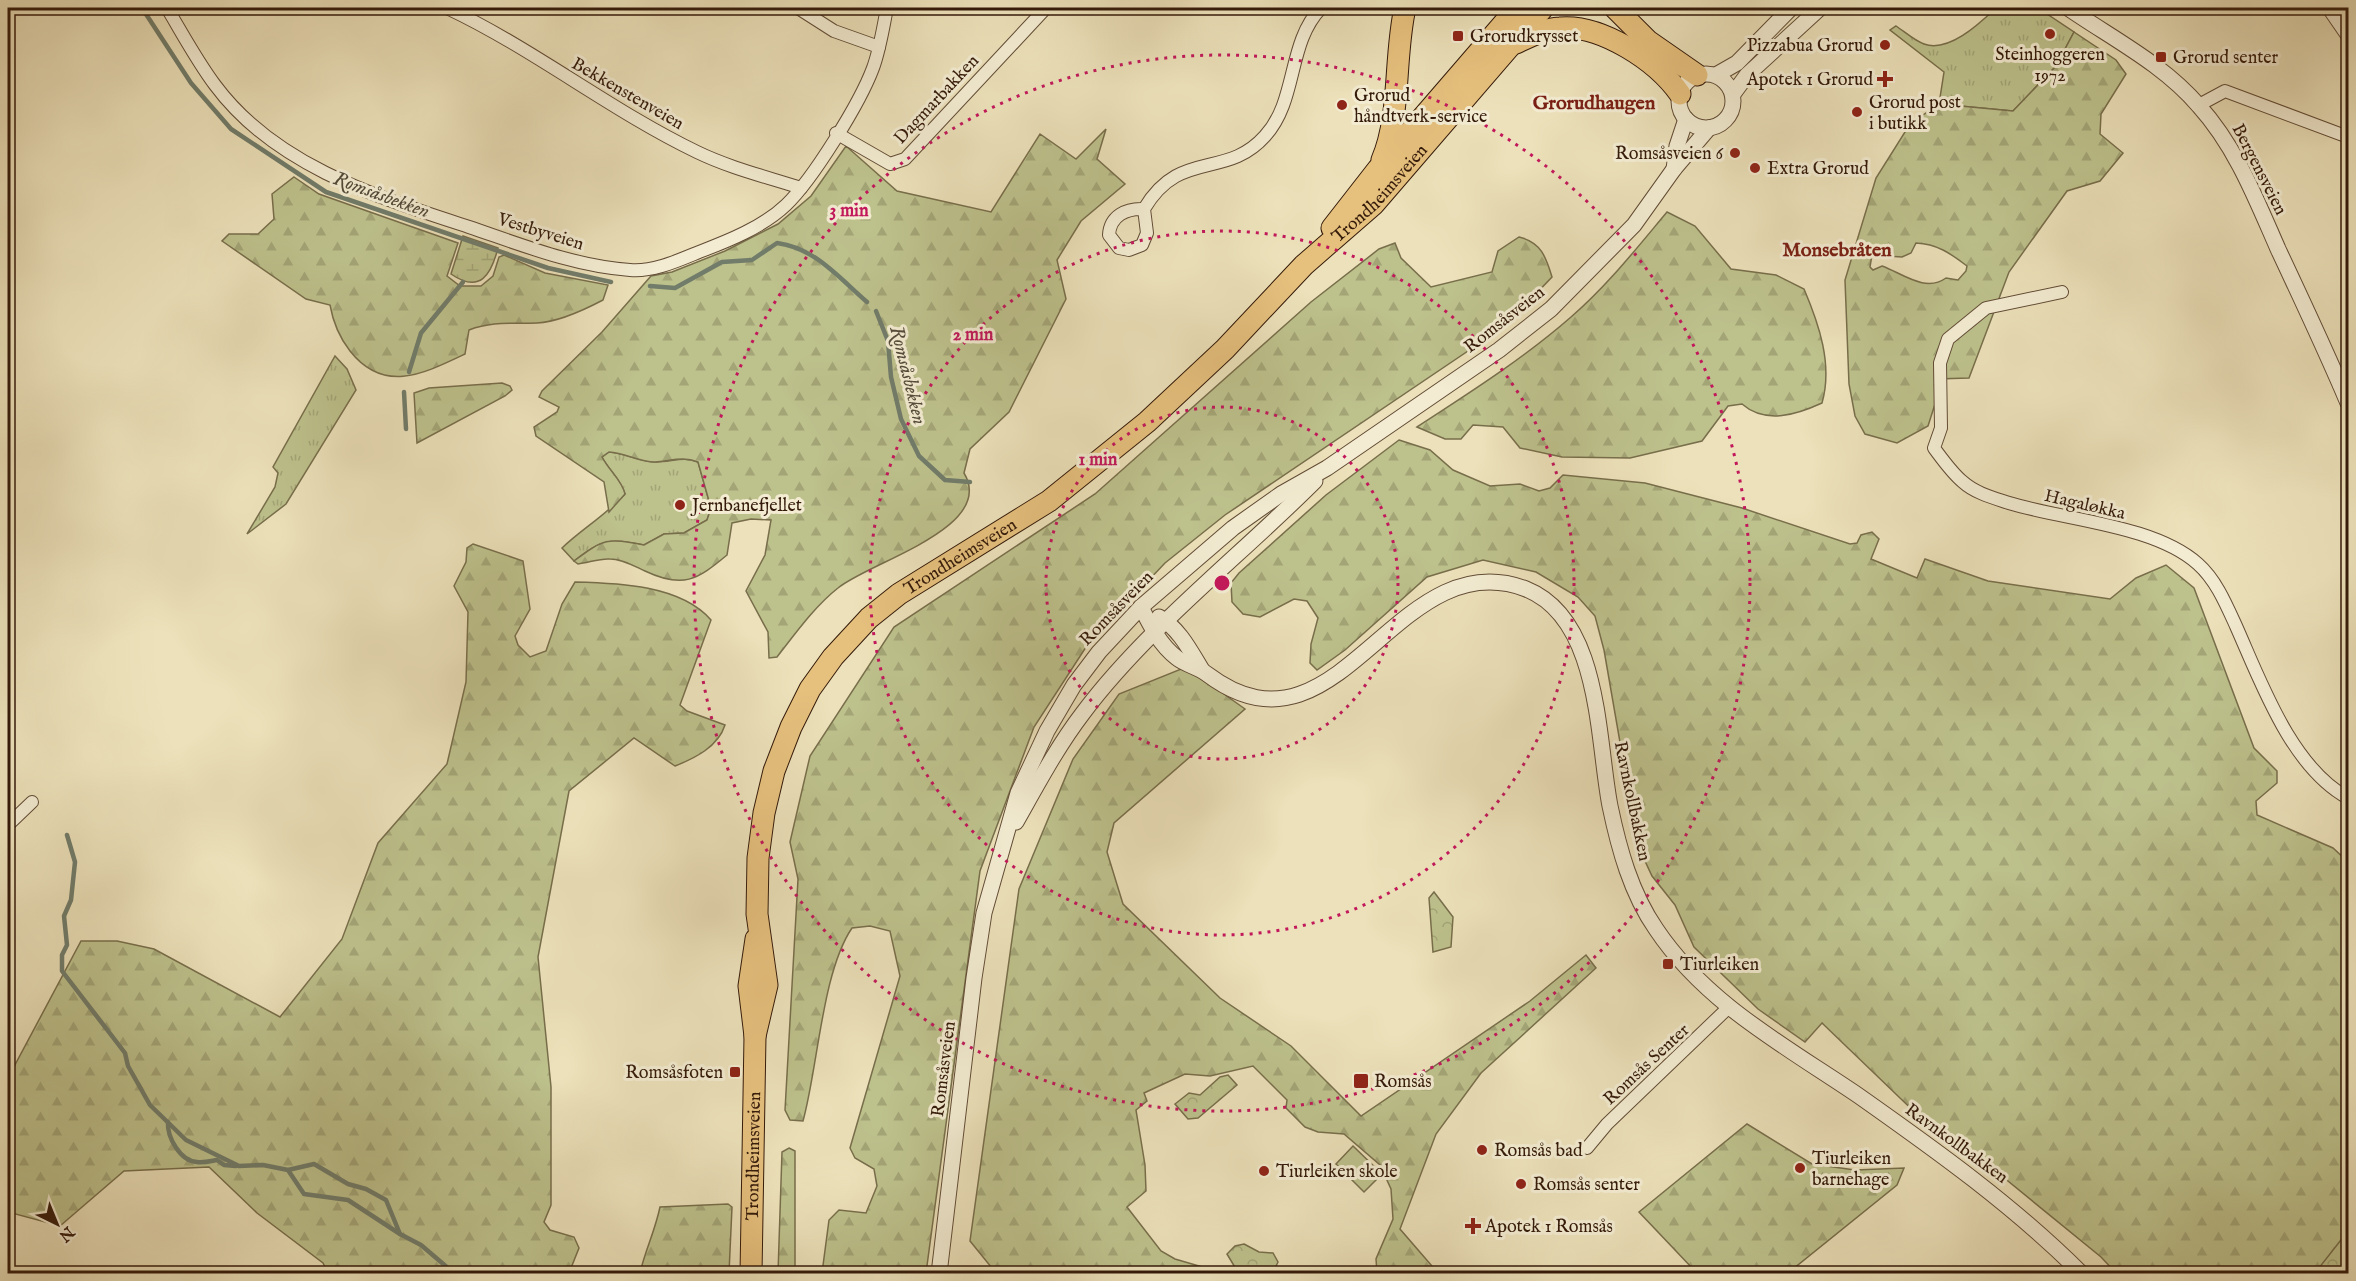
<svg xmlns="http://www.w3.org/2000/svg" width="2356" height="1281" font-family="'IM FELL English',serif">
<defs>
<pattern id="grass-tufts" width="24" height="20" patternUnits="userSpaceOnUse" patternTransform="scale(1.5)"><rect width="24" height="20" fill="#bdc18c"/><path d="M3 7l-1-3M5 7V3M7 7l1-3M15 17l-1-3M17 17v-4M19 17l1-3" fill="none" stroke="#a3a577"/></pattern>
<pattern id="forest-firs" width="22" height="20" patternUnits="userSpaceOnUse" patternTransform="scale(1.5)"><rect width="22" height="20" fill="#bdc18c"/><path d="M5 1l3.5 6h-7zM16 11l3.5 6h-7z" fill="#a3a577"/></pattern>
<pattern id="wetland-marsh" width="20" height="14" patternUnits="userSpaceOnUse" patternTransform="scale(1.5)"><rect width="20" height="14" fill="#bdc18c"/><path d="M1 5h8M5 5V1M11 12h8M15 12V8" fill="none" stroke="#a3a577"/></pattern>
<pattern id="park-crowns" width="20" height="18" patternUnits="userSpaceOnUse" patternTransform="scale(1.5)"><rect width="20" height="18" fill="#bdc18c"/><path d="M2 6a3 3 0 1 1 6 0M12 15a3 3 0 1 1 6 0" fill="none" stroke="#a3a577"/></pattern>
</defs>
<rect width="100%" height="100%" fill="#ece1ba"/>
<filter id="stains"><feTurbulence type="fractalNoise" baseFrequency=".00333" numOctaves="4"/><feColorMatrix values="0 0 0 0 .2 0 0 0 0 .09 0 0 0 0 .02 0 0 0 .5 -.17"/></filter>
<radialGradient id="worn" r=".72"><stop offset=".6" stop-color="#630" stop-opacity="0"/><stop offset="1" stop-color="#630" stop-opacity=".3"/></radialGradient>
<g fill="url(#grass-tufts)" stroke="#786e4b" stroke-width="1.5">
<path d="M1996 8H2038L2074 32 2056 66 2013 111 1939 104 1944 72 1890 30 1896 26C1905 32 1915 41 1924 44 1949 53 1980 23 1996 8Z"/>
<polygon points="335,356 347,369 356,390 286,504 247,534 275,487 278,473 273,467"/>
<path d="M609 452C625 453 641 462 656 462 672 462 683 456 698 462L711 508 707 520 684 533 664 534 644 545C608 538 603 539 574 561L562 548C582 529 606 515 625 494 622 481 609 470 602 457Z"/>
</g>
<g fill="url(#forest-firs)" stroke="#786e4b" stroke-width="1.5" fill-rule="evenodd">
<path d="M2074 32 2116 60 2126 74 2101 114 2100 134 2123 153 2100 181 2067 191 2009 272 1969 378 1936 379 1935 404 1928 426 1897 443 1865 434 1855 416 1849 384 1845 280 1876 178 1910 124 1939 104 2013 111 2056 66ZM1916 243C1937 244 1950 253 1967 266L1966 271 1958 280 1946 278C1925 293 1902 273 1882 266L1873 270 1870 267 1872 255 1902 257 1911 253Z"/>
<path d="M1106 129 1097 159 1125 184 1081 221 1057 260 1066 299 1009 412 970 449 964 473C997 528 869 562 838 588 815 606 795 634 777 657L769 658 768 632 746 591 765 555 771 520 751 519 732 523 727 555C697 580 683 589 645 571 634 566 622 559 610 559 600 558 588 563 578 564L574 561C605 538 606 538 644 545L664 534 684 533 707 520 711 508 698 462C683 456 671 461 655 462 638 462 626 453 609 452L602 457C609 471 622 480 625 494L609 512 604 482 536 436 534 427 557 412 559 407 539 397 542 391 602 332 651 276 672 272 725 251 778 224 811 196 846 146 897 191 991 212 1040 134 1076 159Z"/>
<path d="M294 177 319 194 458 243 447 276 460 286H481L493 276 499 257 504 255 545 273 608 285 603 300C584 310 559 322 537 323 512 324 493 321 469 330L465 354C423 374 384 394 350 351 339 337 333 322 330 305L306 299 222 241 229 234H258L274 219 272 194Z"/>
<path d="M1667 212 1695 226 1731 269 1776 275 1804 289C1819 324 1833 365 1822 403 1798 414 1766 425 1742 404L1728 406 1702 441 1630 458 1562 457 1520 448 1503 427 1473 425 1461 439H1445L1417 427C1469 393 1523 359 1571 317 1607 286 1636 249 1667 212Z"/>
<path d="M1519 237C1541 242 1546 257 1552 277L1505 326 1225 515 1165 563 1088 644 1034 727 980 871 926 1273H822L829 1220 839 1210 866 1213 877 1186 874 1169 855 1158 850 1148 900 976 890 931 870 926 852 928C822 972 818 1067 803 1121L790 1120 785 1110 798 879 790 842 810 756 894 627 1095 494 1311 302 1379 249 1395 243 1401 258 1431 287 1492 272 1498 251Z"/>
<polygon points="502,383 510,386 512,390 505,396 417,443 414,393 429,388"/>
<polygon points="1399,440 1430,450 1453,470 1490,486 1520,484 1539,491 1550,488 1563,475 1645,483 1742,508 1850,544 1857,543 1861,535 1872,532 1879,539 1871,559 1917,578 1925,559 1988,581 2110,599 2136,578 2166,565 2194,588 2254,748 2277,771 2277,783 2256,801 2257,815 2333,848 2348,862 2348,1273 2116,1273 2101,1257 1992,1168 1927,1124 1822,1023 1805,1042 1758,1009 1694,947 1675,905 1652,876 1638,846 1604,650 1595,616 1578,597 1536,572 1483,560 1427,577 1345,650 1317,670 1310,663 1311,644 1318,618 1307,601 1294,599 1260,617 1243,614 1232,602 1231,583 1239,573 1326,495"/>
<path d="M473 544 523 561 530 609 515 636 518 645 530 657 546 651 562 604 575 582C618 583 681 585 711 620L680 705 687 711 725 725C718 747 695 758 675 766L634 738 569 791 538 957 551 1087V1205L544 1222 550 1230 574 1237 579 1248 569 1273H328L323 1263 257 1213 209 1167 124 1171 60 1226 8 1212V1078L81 941H117L154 949 280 1017 342 939 378 843 447 764 466 682 468 612 454 586 466 562 467 548Z"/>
<polygon points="1186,667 1245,709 1114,823 1107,852 1123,904 1220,998 1291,1046 1361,1116 1530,1001 1586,955 1596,968 1481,1073 1436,1134 1400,1229 1438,1273 1377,1273 1376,1259 1393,1219 1391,1189 1380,1165 1344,1134 1318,1132 1305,1127 1286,1108 1287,1100 1253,1066 1210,1076 1185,1074 1144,1093 1147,1101 1136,1110 1145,1165 1146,1191 1127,1207 1161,1251 1175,1259 1223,1273 996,1273 970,1241 1019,889 1073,759 1119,694"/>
<polygon points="1747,1124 1812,1164 1855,1170 1904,1168 1897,1185 1788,1273 1692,1273 1694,1270 1639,1212"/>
<polygon points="789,1148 795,1151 795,1273 778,1273 782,1152"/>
<path d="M728 1204 732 1207 729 1273H640C645 1251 655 1231 660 1207Z"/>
</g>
<path fill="url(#wetland-marsh)" stroke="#786e4b" stroke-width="1.5" d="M463 236 498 248C491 275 480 294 451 274Z"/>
<g fill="url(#park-crowns)" stroke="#786e4b" stroke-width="1.5">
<polygon points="1434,892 1453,917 1451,947 1433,952 1429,898"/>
<polygon points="1228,1075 1237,1085 1198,1118 1188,1119 1175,1104 1189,1093 1200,1095 1220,1077"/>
<polygon points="2348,1230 2348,1273 2315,1273 2348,1231"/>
<polygon points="1244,1244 1259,1252 1273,1253 1278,1262 1275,1268 1263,1274 1236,1269 1227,1254 1235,1246"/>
</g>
<polygon fill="#bdc18c" stroke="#786e4b" stroke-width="1.5" points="1353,1146 1382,1174 1364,1192 1336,1164"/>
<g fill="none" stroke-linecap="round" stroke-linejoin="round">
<g stroke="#717c6a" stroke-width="4.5">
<polyline points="142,8 191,83 231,129 326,192 548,268 611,282"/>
<path d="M650 286 675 288 722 262 752 260 777 243C815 248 838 277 867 302"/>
<polyline points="876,311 888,341 891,377 901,419 919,456 945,480 970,482"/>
<polyline points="409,372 421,333 463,282"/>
<polyline points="404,392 406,429"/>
<polyline points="67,835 75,862 71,900 64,916 67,945 62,955 62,971 125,1053 128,1066 150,1105 186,1140 239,1166 263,1165 288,1170 314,1164 348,1184 366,1189 386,1200 400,1234 421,1245 455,1274"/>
<path d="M168 1122C167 1137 180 1161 197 1162 204 1163 211 1161 217 1160L224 1165 236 1166"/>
<polyline points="288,1170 304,1194 348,1200 400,1234"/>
</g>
<g stroke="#624c36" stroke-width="14">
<g id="minor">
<path d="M167 8C182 33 197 61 215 85 275 166 377 197 469 227 522 245 574 266 630 270 653 272 677 261 699 252 728 241 763 227 786 205 813 179 860 103 873 68 880 49 883 28 887 8"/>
<path d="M447 8C534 49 610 110 697 152 730 168 767 177 801 188"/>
<polyline points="798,8 834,31 879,47"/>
<polyline points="2328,8 2348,37"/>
<polyline points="2199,105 2225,91 2348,137"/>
<polyline points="836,133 890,164 905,159 1046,8"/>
<path d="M1144 209C1126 208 1110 216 1109 235L1119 248 1129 250 1142 245 1147 233 1144 209C1180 148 1226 180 1265 136 1298 100 1287 43 1321 8"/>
<path d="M2062 292 1986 308 1948 339 1940 363 1941 428 1934 448C1943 460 1952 473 1963 482 1975 493 1994 498 2009 503 2064 520 2155 525 2198 564 2216 580 2226 604 2236 626 2261 682 2291 767 2348 798"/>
<polyline points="8,825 32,802"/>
<polyline points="1587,1148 1607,1124 1729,1007"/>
</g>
</g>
<g stroke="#624c36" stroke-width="17">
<g id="tertiary">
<path d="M2068 8C2113 39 2163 64 2199 106 2236 147 2256 199 2278 249 2302 300 2326 351 2348 403"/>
<circle cx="1706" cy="101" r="27"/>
<polyline points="1716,75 1737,63 1791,8"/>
<polyline points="1733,94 1747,75 1820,8"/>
<polyline points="1674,169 1677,146 1686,119"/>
<path d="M1141 607C1150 625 1160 645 1177 658 1186 665 1198 667 1207 674 1339 774 1395 539 1526 589 1601 619 1597 739 1610 806 1619 849 1631 893 1656 929 1706 1004 1787 1047 1859 1096 1937 1151 2014 1206 2082 1274"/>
<path d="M1159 617C1179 628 1191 652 1202 670"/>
<path d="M1016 822C1037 785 1057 747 1083 713 1146 629 1240 556 1315 481"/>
<polyline points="939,1274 974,978 984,913 1018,793 1047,731 1074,685 1099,652 1141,607 1233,528 1281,494 1327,468 1499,350 1551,309 1634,225 1674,169 1709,128"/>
</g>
</g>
<g stroke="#341a0a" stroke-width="23">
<g id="trunk">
<polyline points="1615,8 1648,41 1697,75"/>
<path d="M1516 43C1531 36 1544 29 1560 28 1601 24 1657 61 1680 94"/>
<path d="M1382 160C1401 116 1394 56 1405 8"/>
<polyline points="1332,228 1378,169 1517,8"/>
<path id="s1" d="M755 1036 767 985 757 914 758 858 764 813 774 771 791 727 810 689 833 657 869 618 899 594 1049 501 1147 422 1225 349 1304 265 1374 204 1543 8"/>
<path id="s2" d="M751 1274 755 1036 749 986 756 939"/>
</g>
</g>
<use href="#minor" stroke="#f3ecd2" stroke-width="12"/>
<use href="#tertiary" stroke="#f3ecd2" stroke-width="15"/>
<use href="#trunk" stroke="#e6c07d" stroke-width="21"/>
</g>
<g fill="none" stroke="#c2185b" stroke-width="3" stroke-dasharray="3 6">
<circle cx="1222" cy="583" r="176"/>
<circle cx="1222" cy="583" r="352"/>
<circle cx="1222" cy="583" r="528"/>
</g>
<g fill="#8f2418" stroke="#f3ecd2" stroke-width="2">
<circle cx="2050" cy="34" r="6"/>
<rect x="1452" y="30" width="12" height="12" rx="3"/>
<circle cx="1885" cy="45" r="6"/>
<rect x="2155" y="51" width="12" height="12" rx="3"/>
<path d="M1882 70h6v6h6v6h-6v6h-6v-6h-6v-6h6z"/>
<circle cx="1342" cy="105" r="6"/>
<circle cx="1857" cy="112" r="6"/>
<circle cx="1735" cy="153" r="6"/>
<circle cx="1755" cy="168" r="6"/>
<circle cx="680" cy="505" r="6"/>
<rect x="1662" y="958" width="12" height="12" rx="3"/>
<rect x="729" y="1066" width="12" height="12" rx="3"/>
<rect x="1353" y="1073" width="16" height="16" rx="3"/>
<circle cx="1482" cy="1150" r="6"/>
<circle cx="1800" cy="1168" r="6"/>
<circle cx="1264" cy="1171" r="6"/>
<circle cx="1521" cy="1184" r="6"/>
<path d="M1470 1217h6v6h6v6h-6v6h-6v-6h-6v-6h6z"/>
</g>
<g text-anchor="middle" stroke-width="6" stroke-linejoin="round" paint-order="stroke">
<g font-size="18" fill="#341a0a" stroke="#f3ecd2" text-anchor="start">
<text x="1470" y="42">Grorudkrysset</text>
<text x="1873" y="51" text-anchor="end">Pizzabua Grorud</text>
<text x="2050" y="60" text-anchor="middle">Steinhoggeren<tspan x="2050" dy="21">1972</tspan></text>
<text x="2173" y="63">Grorud senter</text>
<text x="1873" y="85" text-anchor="end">Apotek 1 Grorud</text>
<text x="1354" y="101">Grorud<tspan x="1354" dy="21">håndtverk-service</tspan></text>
<text x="1869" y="108">Grorud post<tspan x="1869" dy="21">i butikk</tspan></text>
<text x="1723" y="159" text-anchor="end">Romsåsveien 6</text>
<text x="1767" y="174">Extra Grorud</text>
<text x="692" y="511">Jernbanefjellet</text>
<text x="1680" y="970">Tiurleiken</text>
<text x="723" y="1078" text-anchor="end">Romsåsfoten</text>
<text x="1374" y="1087">Romsås</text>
<text x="1494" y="1156">Romsås bad</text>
<text x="1812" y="1164">Tiurleiken<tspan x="1812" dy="21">barnehage</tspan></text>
<text x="1276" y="1177">Tiurleiken skole</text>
<text x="1533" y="1190">Romsås senter</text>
<text x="1485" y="1232">Apotek 1 Romsås</text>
</g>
<g font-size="18" fill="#341a0a" stroke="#f3ecd2">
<text transform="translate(628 93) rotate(30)" y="6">Bekkenstenveien</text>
<text transform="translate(936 99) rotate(-47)" y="6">Dagmarbakken</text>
<text transform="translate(2260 169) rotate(63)" y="6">Bergensveien</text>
<text dy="6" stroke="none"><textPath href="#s1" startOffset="1118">Trondheimsveien</textPath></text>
<text transform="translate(541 231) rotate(17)" y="6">Vestbyveien</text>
<text transform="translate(1504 319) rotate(-38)" y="6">Romsåsveien</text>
<text transform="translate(2085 504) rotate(13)" y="6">Hagaløkka</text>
<text dy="6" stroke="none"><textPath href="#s1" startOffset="561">Trondheimsveien</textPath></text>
<text transform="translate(1116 608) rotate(-46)" y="6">Romsåsveien</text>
<text transform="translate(1633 801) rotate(78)" y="6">Ravnkollbakken</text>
<text transform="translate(1646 1064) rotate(-43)" y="6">Romsås Senter</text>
<text transform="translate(943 1069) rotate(-83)" y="6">Romsåsveien</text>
<text transform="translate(1957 1143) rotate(36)" y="6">Ravnkollbakken</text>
<text dy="6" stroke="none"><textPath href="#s2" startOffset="118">Trondheimsveien</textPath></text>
</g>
<g font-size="20" font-weight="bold" fill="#7a1f14" stroke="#f3ecd2">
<text x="1594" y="109">Grorudhaugen</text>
<text x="1837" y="256">Monsebråten</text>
</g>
<g font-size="20" font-style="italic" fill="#534b3a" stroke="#f3ecd2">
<text transform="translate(382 194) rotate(20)" y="7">Romsåsbekken</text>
<text transform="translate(909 375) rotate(76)" y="7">Romsåsbekken</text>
</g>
</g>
<circle cx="1222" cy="583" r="9" fill="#c2185b" stroke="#f3ecd2" stroke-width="3"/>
<g font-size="18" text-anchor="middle" font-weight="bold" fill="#c2185b" stroke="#f3ecd2" stroke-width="6" stroke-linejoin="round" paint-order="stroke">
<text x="849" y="216">3 min</text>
<text x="973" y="340">2 min</text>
<text x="1098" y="465">1 min</text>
</g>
<rect width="2356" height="1281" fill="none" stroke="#ece1ba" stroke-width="30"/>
<rect x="9" y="9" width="2338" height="1263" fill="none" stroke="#341a0a" stroke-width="3"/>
<rect x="15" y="15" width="2326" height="1251" fill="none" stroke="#341a0a" stroke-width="1.5"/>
<g transform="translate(57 1224) rotate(137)" stroke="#f3ecd2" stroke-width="4.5" paint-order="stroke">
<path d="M0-4.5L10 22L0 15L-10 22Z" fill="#341a0a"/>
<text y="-9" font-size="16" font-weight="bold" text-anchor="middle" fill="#341a0a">N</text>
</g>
<rect width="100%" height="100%" filter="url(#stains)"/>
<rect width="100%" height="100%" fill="url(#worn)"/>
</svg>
